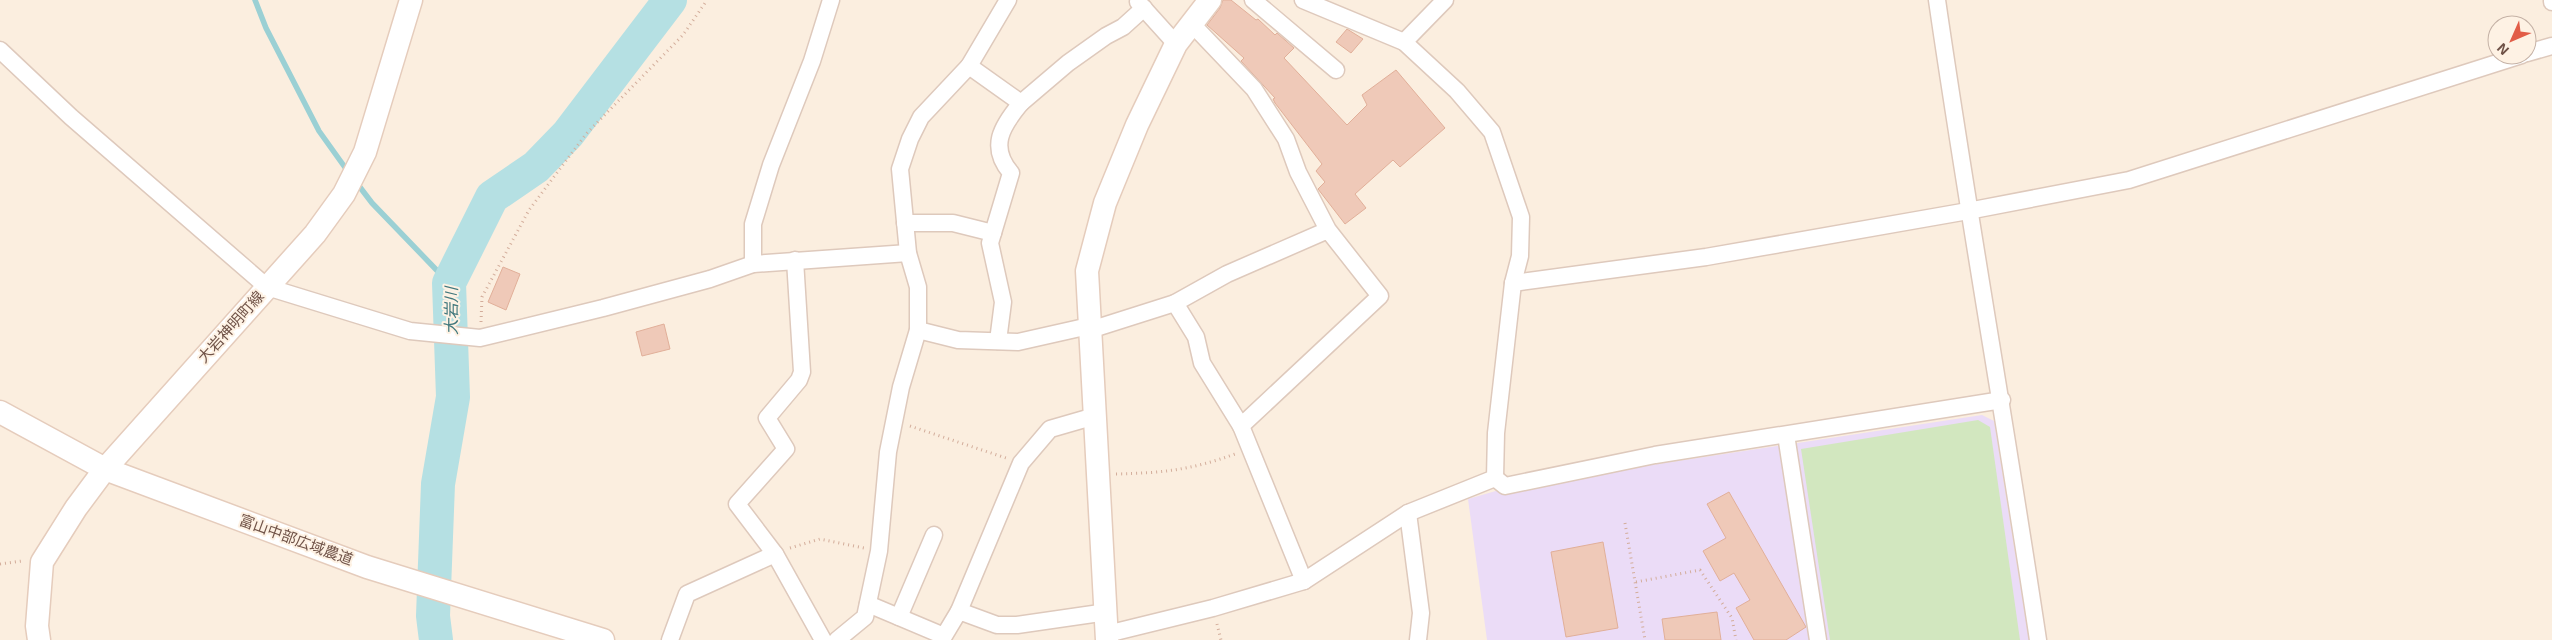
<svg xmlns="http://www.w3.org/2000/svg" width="2552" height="640" font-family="'Exo 2','Noto Sans JP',sans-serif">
<rect width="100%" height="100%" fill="#fbeedf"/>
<polygon fill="#ebdcf7" points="1982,415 1994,421 2029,640 1487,640 1468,499 1513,486"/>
<polygon fill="#d2e7bf" points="1978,420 1990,427 2020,640 1830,640 1801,449"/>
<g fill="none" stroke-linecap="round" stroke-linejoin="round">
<g stroke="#9bd0d4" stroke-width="5.5">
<polyline points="255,0 266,28 319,131 349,173"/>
<polyline points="356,182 372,203 449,283"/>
</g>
<polyline stroke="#b5e0e3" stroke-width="34" points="436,640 433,616 438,484 453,397 449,283 492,197 536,167 568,134 670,0"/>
</g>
<g fill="#efc9b8" stroke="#e1af99">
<polygon points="1223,0 1231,0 1256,20 1258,19 1275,35 1277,33 1294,48 1284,58 1347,125 1367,105 1362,95 1396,70 1445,128 1400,167 1393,160 1355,194 1366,208 1345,224 1318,189 1325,182 1316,171 1322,164 1275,103 1273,99 1275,98 1241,61 1244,58 1207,25 1220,8"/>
<polygon points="1347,29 1363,39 1351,53 1336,42"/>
<polygon points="503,267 520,274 506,310 488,302"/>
<polygon points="664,324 670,349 642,356 636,332"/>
<polygon points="1729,492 1806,627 1786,640 1754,640 1736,608 1750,600 1734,573 1720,581 1703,551 1726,538 1707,504"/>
<polygon points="1603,542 1618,628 1566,637 1551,552"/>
<polygon points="1717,612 1721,640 1665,640 1662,619"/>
</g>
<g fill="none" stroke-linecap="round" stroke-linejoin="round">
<g stroke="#dec9bc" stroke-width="19">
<g id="street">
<polyline points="1253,0 1336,70"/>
<path d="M1937 0C1968 214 2006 426 2038 640"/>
<polyline points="2552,0 2552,2"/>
<polyline points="1138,2 1176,44"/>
<polyline points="1192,24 1254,89 1286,139 1298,172 1328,230 1380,296 1241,426 1202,363 1196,337 1175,303 1227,274 1328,230"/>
<polyline points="1404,42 1445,0"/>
<polyline points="0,50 71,117 267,287 410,331 480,338 603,308 710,279 753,264 908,253"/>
<polyline points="2527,53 2552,46"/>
<path d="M969 66 1021 103C1001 127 989 147 1011 173L993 233"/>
<polyline points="1021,103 1068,63 1106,36 1123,27 1144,8"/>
<polyline points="905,223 953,223 993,233 990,243 1003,302 998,341"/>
<polyline points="795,260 802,372 799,380 767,418 786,449 737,504 775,554 823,640"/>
<polyline points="753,264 753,224 771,165 812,61 831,0"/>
<polyline points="1513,283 1706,257 1968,211 2129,180 2522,55"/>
<polyline points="918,330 958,340 1018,342 1089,326"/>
<polyline points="1090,330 1175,303"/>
<polyline points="1241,426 1304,581"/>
<polyline points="1786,435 1818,640"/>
<polyline points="1495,478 1505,486 1655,455 2002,400"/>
<polyline points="1408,513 1421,613 1418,640"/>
<polyline points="868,604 944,636 959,611 997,625 1017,625 1107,612"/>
<polyline points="959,611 1021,463 1050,429 1095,416"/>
<polyline points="899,617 934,535"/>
<polyline points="1107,634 1213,608 1304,581 1408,513 1495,478 1496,433 1513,283 1520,256 1521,217 1492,132 1457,91 1404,42 1303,0"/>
<polyline points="670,640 687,594 775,554"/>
<polyline points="837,640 865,617 879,551 888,452 901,387 918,330 918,287 908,253 900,169 910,139 921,117 969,66 1008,0"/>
</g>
</g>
<g stroke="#e5ccbc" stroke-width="25">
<g id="secondary">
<polyline points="0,412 105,469 367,567 603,640"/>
<polyline points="39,640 37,626 42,562 76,508 105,469 315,234 344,194 365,152 411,0"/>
<polyline points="1107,640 1087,271 1105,203 1137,125 1176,44 1210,0"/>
</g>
</g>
<g stroke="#d3ad9b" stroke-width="3" stroke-dasharray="1 4" stroke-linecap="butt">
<polyline points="481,322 482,297 529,210 586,134 683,35 707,0"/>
<polyline points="910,426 1006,458"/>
<path d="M1116 474C1162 473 1191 470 1235 454"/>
<polyline points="1625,523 1645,640"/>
<polyline points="790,548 820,539 864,548"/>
<polyline points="0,564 22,561"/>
<polyline points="1636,582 1700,570 1732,618 1736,640"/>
<polyline points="1217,624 1221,640"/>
</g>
<use href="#street" stroke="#fff" stroke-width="16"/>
<use href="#secondary" stroke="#fff" stroke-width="22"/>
</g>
<g text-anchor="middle" stroke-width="4" stroke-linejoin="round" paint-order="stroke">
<g font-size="15" fill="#705348" stroke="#fef2e4">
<text transform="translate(231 327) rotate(-48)" y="5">大岩神明町線</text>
<text transform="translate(296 540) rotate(20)" y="5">富山中部広域農道</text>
</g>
<g font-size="16" font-style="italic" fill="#40777c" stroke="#fef2e4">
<text transform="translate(451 311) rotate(-90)" y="6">大岩川</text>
</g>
</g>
<g transform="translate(2512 40) rotate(225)"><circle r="24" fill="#fef2e4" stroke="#c5b2a6"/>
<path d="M0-4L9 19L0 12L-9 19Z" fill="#e25d47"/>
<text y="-8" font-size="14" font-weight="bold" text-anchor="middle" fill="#705348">N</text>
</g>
</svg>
